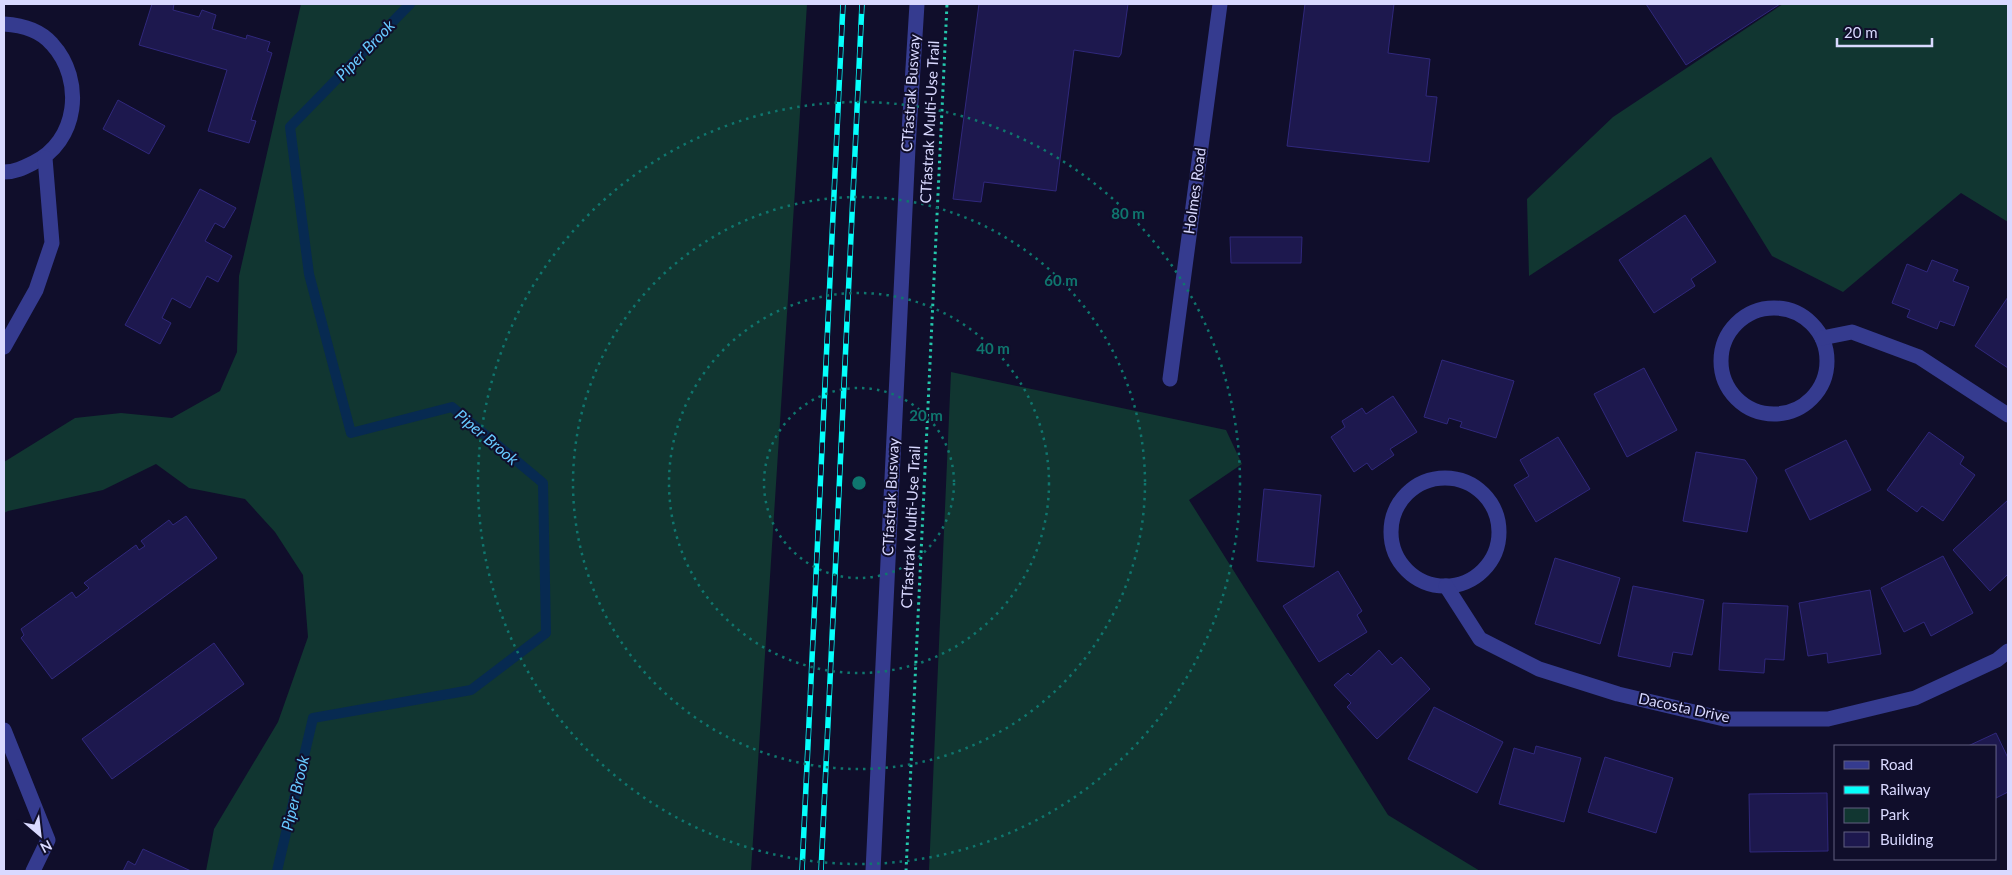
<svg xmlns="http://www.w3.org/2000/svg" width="2012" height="875" font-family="Lato,sans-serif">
<rect width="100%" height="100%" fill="#100e2b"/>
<g fill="#113631">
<polygon points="301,4 807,4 751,871 206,871 214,829 278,722 308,637 303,575 275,532 245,499 189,488 156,464 103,490 8,511 4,513 4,462 75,418 121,413 172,418 220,391 237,352 239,276"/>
<polygon points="1783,4 2008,4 2008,222 1961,193 1843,292 1772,256 1711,157 1529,276 1527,199 1613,117"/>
<polygon points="951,372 1226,430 1242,464 1189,500 1388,815 1480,871 929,871"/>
</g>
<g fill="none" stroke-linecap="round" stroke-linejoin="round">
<polyline stroke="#072a51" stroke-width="10" points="277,871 313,718 471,690 546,633 543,483 452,407 351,433 309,274 290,127 410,4"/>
</g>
<g fill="#1d184e" stroke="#30287c">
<polygon points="152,4 174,4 173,10 199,17 202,10 216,15 212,29 246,39 247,35 270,42 267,51 272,53 251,120 256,121 249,143 208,131 227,70 139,45"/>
<polygon points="979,4 1128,4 1121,54 1119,57 1074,50 1056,191 984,182 981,202 953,199"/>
<polygon points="1305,4 1394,4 1388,53 1430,59 1426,96 1437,97 1429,162 1287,146"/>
<polygon points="1646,4 1780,4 1686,65"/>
<polygon points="118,100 165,126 149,154 103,129"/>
<polygon points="200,189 236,208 224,228 215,223 205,241 232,256 218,282 207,276 190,308 172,298 162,318 171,323 160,344 125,325"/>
<polygon points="1685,215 1716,262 1691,279 1695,286 1654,313 1619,260"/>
<polygon points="1230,237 1302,237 1301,263 1231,263"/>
<polygon points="1932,260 1958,270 1953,281 1969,287 1954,326 1940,321 1937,329 1907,317 1910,310 1892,303 1907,264 1927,272"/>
<polygon points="2008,297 2008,368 1975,346"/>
<polygon points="1442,360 1514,381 1496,438 1460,427 1462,422 1449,418 1447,424 1424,417"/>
<polygon points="1644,368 1677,430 1627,457 1594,394"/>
<polygon points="1393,396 1417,432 1390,449 1394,455 1372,470 1367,463 1354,472 1331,437 1345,427 1342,421 1362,408 1366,414"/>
<polygon points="1929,432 1964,457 1960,464 1975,475 1943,521 1922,506 1917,512 1887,490"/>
<polygon points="1558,437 1590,489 1536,522 1514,485 1529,476 1520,460"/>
<polygon points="1846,440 1871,490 1810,520 1785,470"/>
<polygon points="1696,452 1745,460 1750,467 1757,478 1747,532 1683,521"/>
<polygon points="1264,489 1321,495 1314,567 1257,561"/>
<polygon points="2008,500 2008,574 1990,591 1953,550"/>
<polygon points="186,516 217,558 52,679 21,638 24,635 21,629 72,592 76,598 89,588 84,583 136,545 139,550 145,546 141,541 169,520 173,525"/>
<polygon points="1943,556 1973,613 1931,636 1924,622 1904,632 1881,588"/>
<polygon points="1555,558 1620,578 1600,644 1535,624"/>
<polygon points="1338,571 1362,611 1357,615 1367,632 1319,662 1283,606"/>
<polygon points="1633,586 1704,600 1692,655 1673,652 1670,667 1618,656"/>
<polygon points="1870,590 1881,654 1828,663 1827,653 1808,656 1799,603"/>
<polygon points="1723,603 1788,606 1784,660 1765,659 1764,673 1719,670"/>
<polygon points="214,643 244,684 112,779 82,739"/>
<polygon points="1379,650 1392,665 1401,657 1430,689 1377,739 1347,707 1351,703 1334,685 1348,673 1351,676"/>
<polygon points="1434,707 1503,742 1477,793 1408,759"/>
<polygon points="1996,733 2008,758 2008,792 1996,798 1996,746 1968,746"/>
<polygon points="1536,746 1581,758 1564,822 1499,804 1514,748 1534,754"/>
<polygon points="1605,757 1673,778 1656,833 1588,812"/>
<polygon points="1827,793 1828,851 1750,852 1749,794"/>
<polygon points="143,849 191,871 123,871 128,861 135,865"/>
</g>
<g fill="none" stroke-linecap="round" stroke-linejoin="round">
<polyline stroke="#24c7ac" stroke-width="3" stroke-dasharray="2.5 4" stroke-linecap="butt" points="906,871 947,4"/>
<polyline stroke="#353b8f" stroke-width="15" points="873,871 908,148 917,4"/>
<g stroke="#353b8f" stroke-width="15">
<path d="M4 24C21 25 40 30 52 44 85 80 78 142 33 163 23 168 15 172 4 172"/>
<circle cx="1774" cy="361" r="53"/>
<polyline points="1822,338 1852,332 1919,357 2008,415"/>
<polyline points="4,347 36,290 52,243 45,158"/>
<polyline points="1170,379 1220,4"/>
<circle cx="1445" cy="532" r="54"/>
<polyline points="1446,586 1480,639 1539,669 1618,694 1724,719 1828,719 1915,698 1997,660 2008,651"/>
<polyline points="4,730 48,840 33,871"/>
</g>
<g stroke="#05fffc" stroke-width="5.5">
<g id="rail">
<polyline points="802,871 843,4"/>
<polyline points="821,871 862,4"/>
</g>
</g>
<use href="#rail" stroke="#100e2b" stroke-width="4" stroke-dasharray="11" stroke-linecap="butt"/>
</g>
<g fill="none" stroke="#0f766e" stroke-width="2.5" stroke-dasharray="2.5 5">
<circle cx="859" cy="483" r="95"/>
<circle cx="859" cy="483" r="190"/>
<circle cx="859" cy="483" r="286"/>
<circle cx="859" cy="483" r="381"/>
</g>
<g text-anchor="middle" stroke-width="4" stroke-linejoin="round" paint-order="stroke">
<g font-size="15" fill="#d9d9ff" stroke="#100e2b">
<text transform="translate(911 93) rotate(-86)" y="5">CTfastrak Busway</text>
<text transform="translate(930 122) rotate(-87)" y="5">CTfastrak Multi-Use Trail</text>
<text transform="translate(1195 191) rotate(-82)" y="5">Holmes Road</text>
<text transform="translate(891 497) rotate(-87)" y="5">CTfastrak Busway</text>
<text transform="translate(911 527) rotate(-87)" y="5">CTfastrak Multi-Use Trail</text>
<text transform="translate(1684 708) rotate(12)" y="5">Dacosta Drive</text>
</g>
<g font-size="16" font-style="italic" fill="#67c9ff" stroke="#100e2b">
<text transform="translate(365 50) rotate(-46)" y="6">Piper Brook</text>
<text transform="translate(487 437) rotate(40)" y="6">Piper Brook</text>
<text transform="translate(295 793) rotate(-77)" y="6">Piper Brook</text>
</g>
</g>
<circle cx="859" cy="483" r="8" fill="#0f766e" stroke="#100e2b" stroke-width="2.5"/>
<g font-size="15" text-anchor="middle" font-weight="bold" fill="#0f766e" stroke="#100e2b" stroke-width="4" stroke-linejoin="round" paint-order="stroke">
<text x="1128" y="219">80 m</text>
<text x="1061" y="286">60 m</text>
<text x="993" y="354">40 m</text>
<text x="926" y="421">20 m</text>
</g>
<rect width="2012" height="875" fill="none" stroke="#d9d9ff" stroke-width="10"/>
<rect x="1834" y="745" width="162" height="115" fill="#100e2b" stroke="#605f80"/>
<rect x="1844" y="761" width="25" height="8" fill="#353b8f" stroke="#605f80"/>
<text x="1880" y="770" font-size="15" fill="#d9d9ff">Road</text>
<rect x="1844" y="786" width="25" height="8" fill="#05fffc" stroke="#605f80"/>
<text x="1880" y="795" font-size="15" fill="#d9d9ff">Railway</text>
<rect x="1844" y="808" width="25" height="15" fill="#113631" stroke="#605f80"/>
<text x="1880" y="820" font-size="15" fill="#d9d9ff">Park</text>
<rect x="1844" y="832" width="25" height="15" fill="#1d184e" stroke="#605f80"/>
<text x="1880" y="845" font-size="15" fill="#d9d9ff">Building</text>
<g transform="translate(40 835) rotate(152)" stroke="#100e2b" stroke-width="4" paint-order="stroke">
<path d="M0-4L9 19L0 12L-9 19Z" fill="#d9d9ff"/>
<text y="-8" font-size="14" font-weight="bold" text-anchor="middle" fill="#d9d9ff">N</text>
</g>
<path d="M1837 38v8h95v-8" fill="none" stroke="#d9d9ff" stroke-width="2.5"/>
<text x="1844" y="38" font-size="15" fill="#d9d9ff" stroke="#100e2b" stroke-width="4" paint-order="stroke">20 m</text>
</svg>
